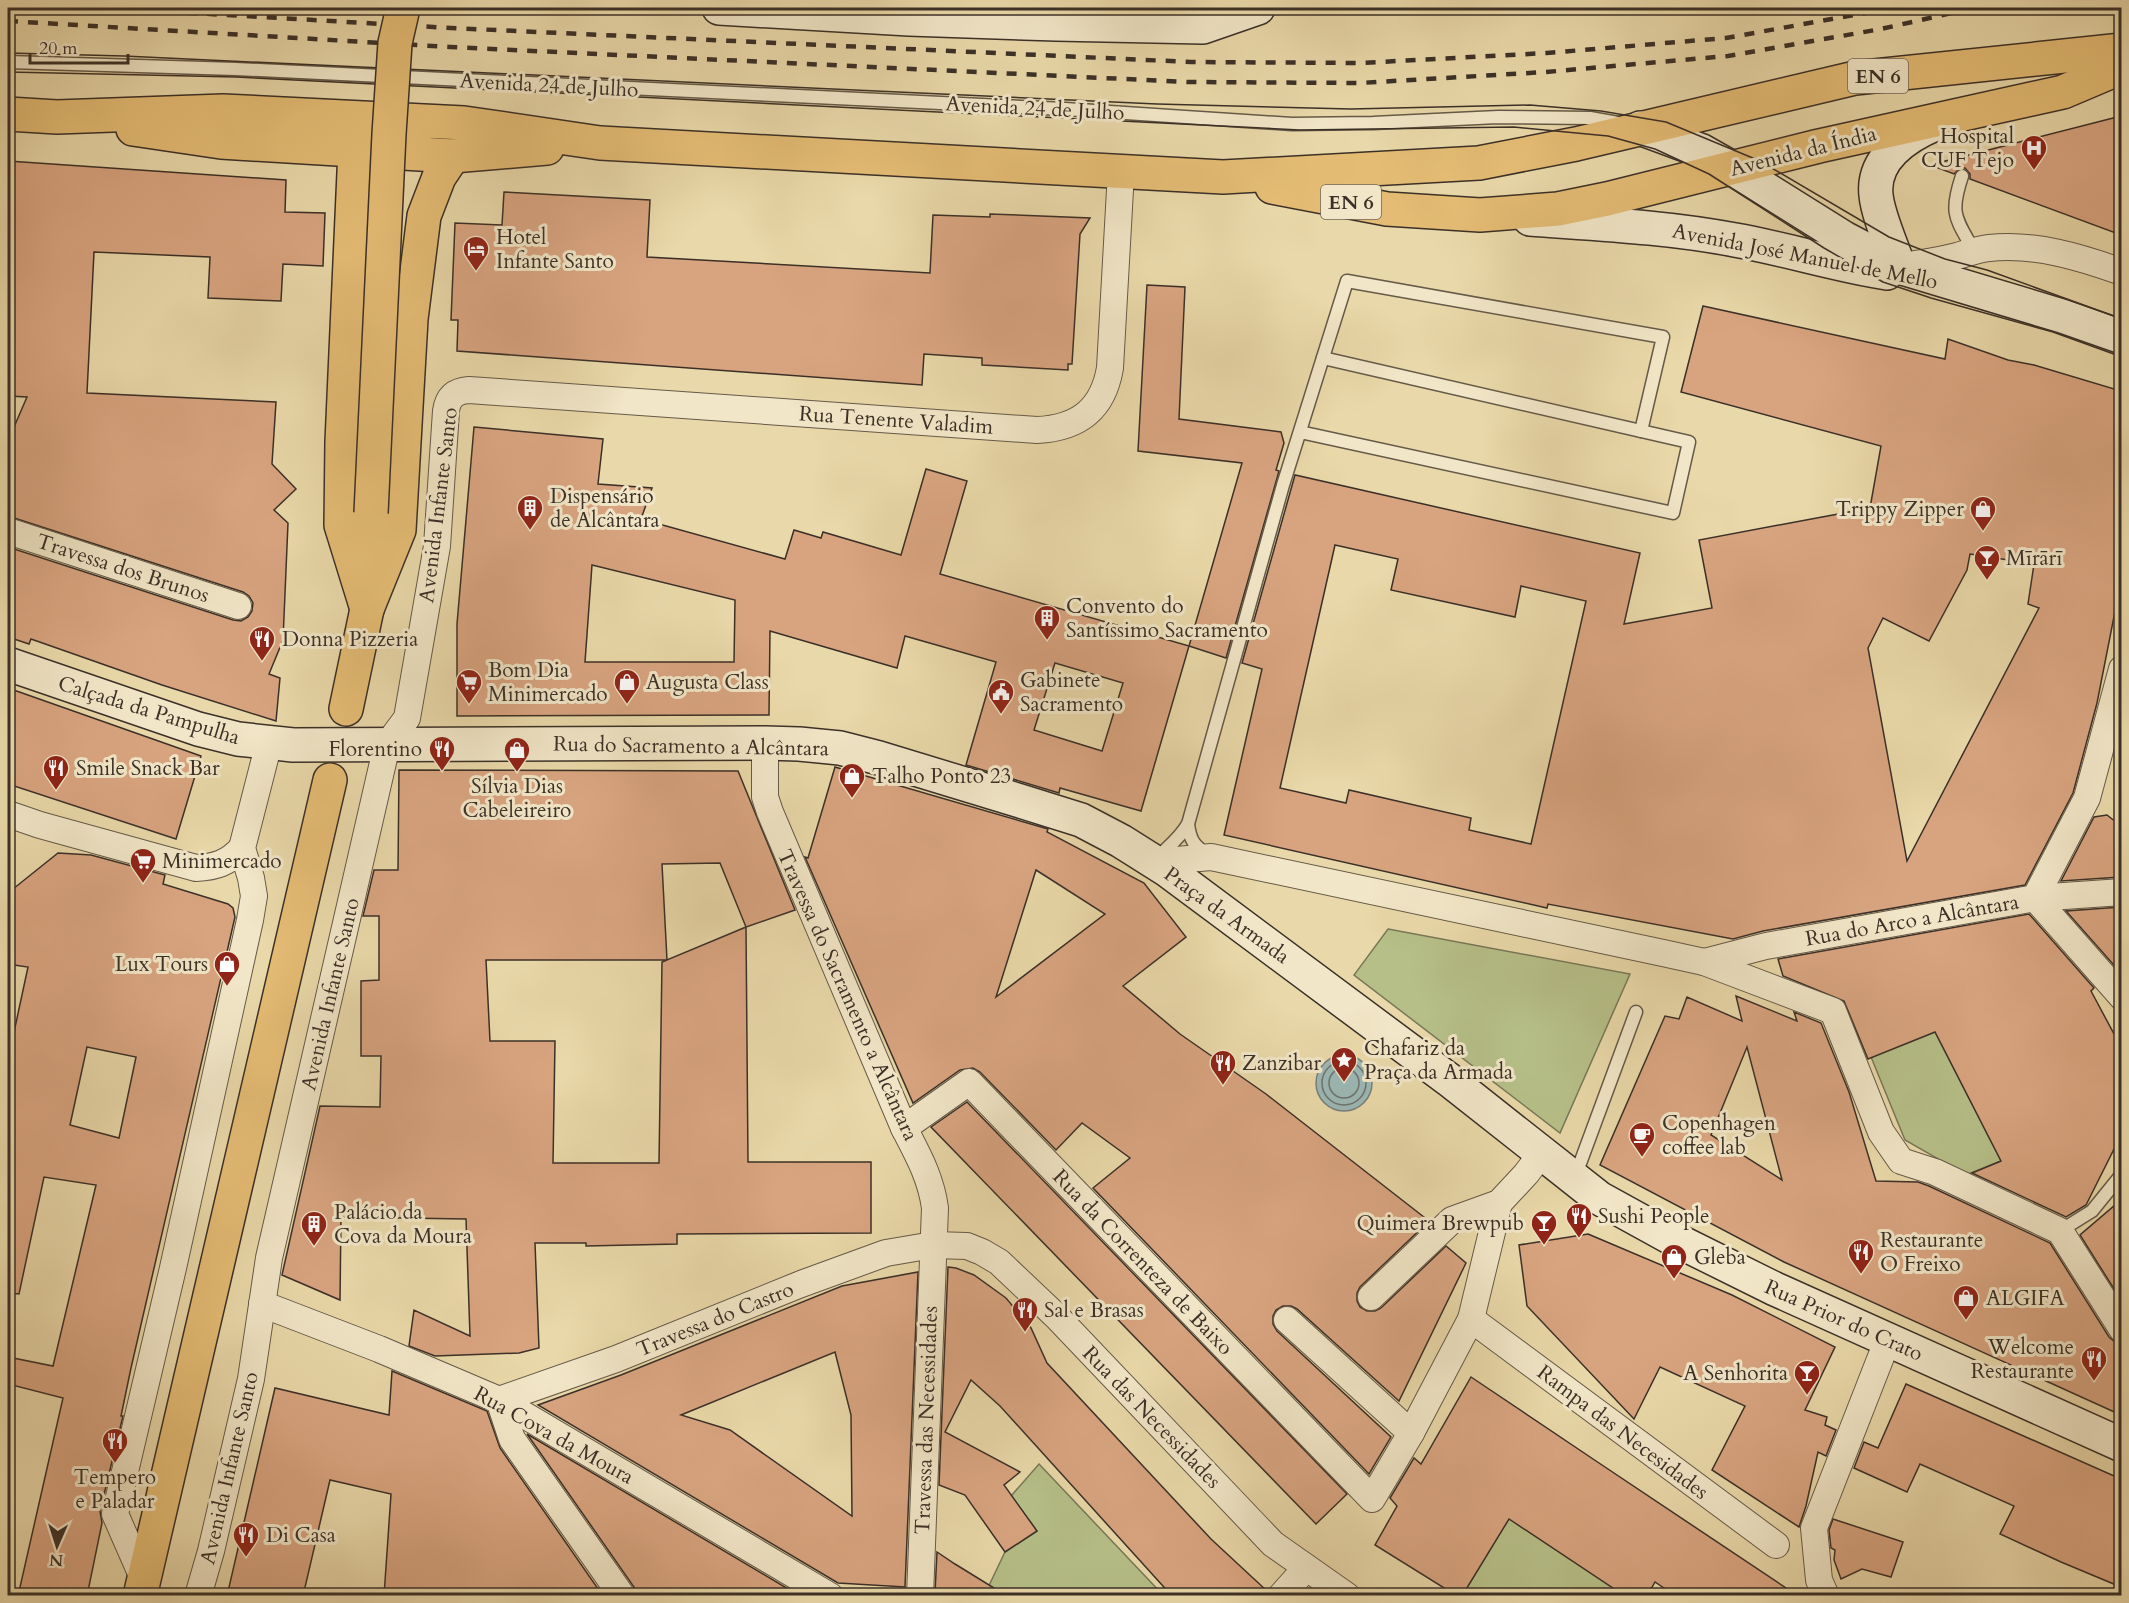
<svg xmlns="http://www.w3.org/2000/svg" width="2129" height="1603" font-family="Cardo,serif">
<rect width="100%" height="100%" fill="#e9d8a9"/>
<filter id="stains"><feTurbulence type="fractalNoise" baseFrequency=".00333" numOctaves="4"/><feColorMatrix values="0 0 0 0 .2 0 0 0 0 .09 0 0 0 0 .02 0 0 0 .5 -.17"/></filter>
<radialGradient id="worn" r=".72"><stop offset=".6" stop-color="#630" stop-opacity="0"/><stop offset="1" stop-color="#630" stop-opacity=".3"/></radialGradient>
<g fill="#b6bf88" stroke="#787858" stroke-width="1.5">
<polygon points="1388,929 1630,974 1560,1133 1354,975"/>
<polygon points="1935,1032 2001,1161 1966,1175 1905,1140 1871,1057"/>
<polygon points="1039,1464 1163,1595 984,1596 1005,1552 1037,1531 1011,1496"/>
<polygon points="1509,1518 1625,1596 1462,1596"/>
</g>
<circle fill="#9cb7b4" stroke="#75817c" stroke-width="1.5" cx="1344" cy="1083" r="28"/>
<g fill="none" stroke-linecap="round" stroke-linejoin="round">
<g stroke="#6c746e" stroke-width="1.5">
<circle cx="1344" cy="1083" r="22"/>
<circle cx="1344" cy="1083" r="15"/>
</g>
</g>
<g fill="#d8a480" stroke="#3b3027" stroke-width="1.5" fill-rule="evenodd">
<polygon points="2121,116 2121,235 1970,179 1970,174 1965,168 1960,168 1954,174 1930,165"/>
<polygon points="8,161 286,180 285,212 325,213 323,266 283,264 281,301 208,298 210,257 94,252 87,393 276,402 272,464 296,489 274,510 288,523 283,640 269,674 280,678 276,721 162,685 31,639 29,644 8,637 8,547 233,620 241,621 248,617 252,611 253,603 249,596 243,592 8,516 8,441 27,397 8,396"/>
<polygon points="504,192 650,200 647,257 930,273 933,215 990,217 990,214 1090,218 1080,234 1072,364 1068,364 1068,370 982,365 982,358 924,354 922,385 457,351 458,320 451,320 455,223 502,225"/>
<polygon points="1147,285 1185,287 1179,419 1281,432 1284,443 1276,470 1279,471 1226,658 1189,646 1242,463 1138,451"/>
<path d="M1703 306 1945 359 1948 339 2008 360 2034 365 2121 391V581L2097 703 2073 793 2025 885 1763 931 1733 939 1548 904 1547 908 1224 835 1262 669 1242 663 1295 475 1640 553 1624 624 1712 608 1699 540 1870 508 1881 446 1681 392ZM1335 545 1398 559 1391 590 1515 617 1521 586 1586 601 1531 844 1469 830 1471 818 1349 790 1346 803 1280 788ZM1970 554 2034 564 2028 604 2039 608 1907 861 1868 648 1883 618 1929 641 1967 570Z"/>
<path d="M474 427 603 439 598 484 652 488 641 519 785 559 794 530 821 538 823 532 901 555 926 469 967 481 940 574 1189 646 1141 811 1060 788 1059 793 966 765 996 662 905 636 897 668 770 631 769 715 457 716V624ZM592 565 735 600 734 662H585ZM1055 663 1123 683 1102 751 1034 730Z"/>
<polygon points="8,688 201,756 176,839 8,784"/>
<path d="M835 767 1048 829 1047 832 1144 883 1186 937 1123 986 1180 1034 1266 1094 1429 1221 1360 1287 1357 1293V1301L1360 1307 1367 1311H1375L1381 1308 1446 1246 1466 1263 1399 1401 1297 1309 1291 1306H1283L1276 1310 1273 1316V1324L1277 1331 1391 1437 1369 1474 1093 1188 1130 1158 1082 1123 1056 1150 980 1072 973 1068 960 1070 913 1103 805 857 808 858ZM1036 870 1105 914 996 997Z"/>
<path d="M399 770 738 771 795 910 746 927 748 1162H871V1233L677 1234V1244L586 1246V1243H535L539 1348 519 1353 435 1356 409 1346 414 1310 470 1336 466 1219 341 1217 340 1300 282 1275 320 1106 380 1107 381 1056H361V981L379 980V916H363L374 870H398ZM720 863 746 927 667 960 662 864ZM486 960H667L662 962 659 1163H553L555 1041H490Z"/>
<polygon points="2107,815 2121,826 2121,877 2061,881 2094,817"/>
<path d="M58 853 91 855 165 875 163 884 228 904 233 908 235 917 131 1368 121 1416H123L100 1511 102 1523 87 1596H18L63 1398 8 1384V1357L53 1366 96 1185 44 1177 19 1294 8 1293V1060L28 967 8 964V893ZM87 1047 136 1057 119 1138 70 1125Z"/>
<polygon points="2121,907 2121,972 2120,972 2066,911"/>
<polygon points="2029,914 2094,988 2091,991 2121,1047 2121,1135 2086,1205 2066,1217 1972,1173 2001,1161 1935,1032 1868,1059 1844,1001 1783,976 1778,959"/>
<path d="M1736 996 1797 1021 1794 1012 1821 1023 1849 1092 1876 1181 1918 1182 1929 1186 2050 1243 2109 1337 2115 1342 2121 1344V1415L1784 1262 1600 1165 1665 1016 1679 1019 1687 997 1742 1021ZM1747 1047 1782 1180 1711 1135Z"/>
<polygon points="967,1102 1347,1494 1316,1524 931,1127"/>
<polygon points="2121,1200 2121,1300 2080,1235"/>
<polygon points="1588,1234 1732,1295 1835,1347 1805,1410 1827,1417 1825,1425 1836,1430 1826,1456 1818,1452 1806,1506 1799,1527 1712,1470 1745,1406 1660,1367 1634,1419 1527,1306 1519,1245"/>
<polygon points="948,1267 956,1268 974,1275 1006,1298 1031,1328 1047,1363 1211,1539 1267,1591 1266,1596 1172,1596 1000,1406 971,1380 945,1432 1020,1472 1004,1485 1037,1531 1005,1552 965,1495 939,1485"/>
<path d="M918 1272 905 1587 838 1583 538 1405 621 1375 842 1286ZM835 1352 851 1415 852 1516 730 1430 681 1415Z"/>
<polygon points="392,1371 487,1411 500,1448 603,1596 384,1596 391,1494 330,1480 303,1596 227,1596 275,1388 389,1415"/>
<polygon points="1471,1377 1599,1463 1798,1596 1676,1596 1655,1582 1647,1596 1625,1596 1509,1519 1462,1596 1457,1596 1375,1545 1397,1506 1390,1498 1414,1458 1421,1464"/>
<polygon points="1906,1384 2121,1479 2121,1587 2061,1562 2000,1534 2014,1506 1920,1464 1907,1492 1854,1468 1864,1442 1878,1448"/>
<polygon points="527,1434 800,1596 637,1596 634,1587"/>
<polygon points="1833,1519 1903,1542 1891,1577 1862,1569 1841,1579 1834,1560 1835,1550 1831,1548 1829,1530"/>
<polygon points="937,1552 955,1564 1007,1596 941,1596 935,1593"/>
</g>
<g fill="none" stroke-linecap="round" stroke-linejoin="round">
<g stroke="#665a48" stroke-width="15">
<g id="lane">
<polyline points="8,62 236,69 1065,109 1292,124 1373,123 1498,117 1590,118 1618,123"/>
<path d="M1962 176C1949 215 1956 218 1974 251"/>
<polyline points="1323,358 1641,431"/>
<path d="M1188 824C1190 840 1194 846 1207 854"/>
<path d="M1157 858C1168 847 1180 838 1188 824L1283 485 1347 281 1663 337 1641 431 1689 442 1673 513 1300 432"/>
<polyline points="1575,1177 1636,1012"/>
<polyline points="2060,1231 2092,1211 2122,1174"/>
</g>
</g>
<g stroke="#665a48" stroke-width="28">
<g id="street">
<path d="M1902 266C1921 263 1939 261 1957 256 1968 253 1978 249 1989 248 2034 243 2080 257 2122 272"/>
<polyline points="8,531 238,606"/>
<path d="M765 743V797L770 812 904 1128C918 1155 931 1178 935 1208L920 1596"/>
<path d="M8 814 40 825 196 868C216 867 228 863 242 848"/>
<polyline points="1154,862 1211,857 1663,953 1704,962 1833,1011 1881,1132 1901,1161 1935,1172 2060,1231 2122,1329"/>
<polyline points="2035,898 2087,798 2122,669"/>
<polyline points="2035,898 2122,997"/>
<polyline points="1704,962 1766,946 2035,898 2122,892"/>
<polyline points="904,1128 969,1082 1372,1499 1411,1433 1471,1319 1776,1545"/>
<polyline points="1371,1297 1452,1220 1499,1203 1526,1174 1542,1153"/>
<polyline points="262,1304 379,1349 499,1400 830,1596"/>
<polyline points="1471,1319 1499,1203"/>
<polyline points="1287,1320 1411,1433"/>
<polyline points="499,1400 616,1359 801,1284 886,1253 933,1245 967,1246 982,1252 999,1262 1057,1317 1273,1544 1347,1596"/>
<polyline points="499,1400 512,1439 622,1596"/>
<polyline points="144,1580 115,1514 173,1268 250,920 254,896 251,878 242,848 269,743"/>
<path d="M198 1596 211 1551 251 1379 269 1258 387 745 407 718 437 546 446 411C448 397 455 391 469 390L1037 430C1079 428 1103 409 1110 368L1121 172"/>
<polyline points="1281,1596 1306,1568"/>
<polyline points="1826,1596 1819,1580 1814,1528 1888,1339"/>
</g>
</g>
<g stroke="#3b3027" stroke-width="36">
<g id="secondary">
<polyline points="719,8 909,19 1056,24 1203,27 1258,8"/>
<polyline points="1640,128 1702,151 1732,168 1844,238 1899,267 2062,316 2122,337"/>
<path d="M1530 219C1598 224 1667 227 1735 240 1786 249 1836 265 1887 273"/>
<path d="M1899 267C1892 246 1878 216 1876 195 1872 159 1906 136 1935 124"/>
<polyline points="8,664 198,729 238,739 293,745 765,743 799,744 840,748 879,758 1017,800 1081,820 1121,841 1167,870 1452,1082 1599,1198 1668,1236 1775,1289 2122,1445"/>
</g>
</g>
<g stroke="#3b3027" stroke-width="36">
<g id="primary">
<polyline points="8,114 57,117 223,111 464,123 600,143 1223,177 1479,163 1576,144 1855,78 2122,50"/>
<polyline points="133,129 221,142 453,156 547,148"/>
<polyline points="1272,187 1387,209 1480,215 1558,209 1607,199 1819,146 2063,92 2122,67"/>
<polyline points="367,609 341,525 342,442 355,150 364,143 415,133"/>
<polyline points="367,609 399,530 411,319 424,216 439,177 453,156"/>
<polyline points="346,709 367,609 371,513"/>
<polyline points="140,1596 330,780"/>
</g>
</g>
<use href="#lane" stroke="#f1e6c7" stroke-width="12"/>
<use href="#street" stroke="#f1e6c7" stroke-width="26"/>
<use href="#secondary" stroke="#f1e6c7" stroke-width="33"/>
<use href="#primary" stroke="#e4bc74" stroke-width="33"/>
<g stroke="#3b3027" stroke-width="1.5">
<polyline points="8,53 124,56 1157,104 1351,109 1530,105 1601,111 1666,122 1760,161 1889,237 1945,259 1987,270 2122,319"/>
<polyline points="8,72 236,77 1300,130 1514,127 1608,136 1655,149 1709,174 1824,248 1883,282 1931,298 2053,332 2122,357"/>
</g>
<g stroke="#3b3027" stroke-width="4.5" stroke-dasharray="10 10" stroke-linecap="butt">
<polyline points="107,8 451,28 1191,62 1360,63 1547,53 1726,38 1893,8"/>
<polyline points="8,21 450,47 1188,82 1360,83 1546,72 1728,56 1881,29 1974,8"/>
</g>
<g stroke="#3b3027" stroke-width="36" stroke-linecap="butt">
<polyline id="primary-bridge" points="371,513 389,134 395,43 403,8"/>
</g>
<use href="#primary-bridge" stroke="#e4bc74" stroke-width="33"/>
</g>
<defs>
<g id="hospital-pin" transform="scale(1.35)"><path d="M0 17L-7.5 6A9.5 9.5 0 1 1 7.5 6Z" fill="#8f2418" stroke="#f1e6c7"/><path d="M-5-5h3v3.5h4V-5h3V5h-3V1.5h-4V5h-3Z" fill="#fff"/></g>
<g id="hotel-pin" transform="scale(1.35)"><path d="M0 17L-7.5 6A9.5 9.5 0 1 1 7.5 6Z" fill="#8f2418" stroke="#f1e6c7"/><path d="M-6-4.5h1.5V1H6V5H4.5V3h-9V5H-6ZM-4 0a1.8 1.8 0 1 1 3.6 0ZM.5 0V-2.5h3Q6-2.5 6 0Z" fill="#fff"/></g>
<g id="building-pin" transform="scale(1.35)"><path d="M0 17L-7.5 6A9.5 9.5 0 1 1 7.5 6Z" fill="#8f2418" stroke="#f1e6c7"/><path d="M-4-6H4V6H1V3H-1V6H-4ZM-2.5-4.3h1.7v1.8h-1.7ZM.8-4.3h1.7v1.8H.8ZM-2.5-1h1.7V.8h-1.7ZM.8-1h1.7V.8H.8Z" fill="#fff"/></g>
<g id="shop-pin" transform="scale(1.35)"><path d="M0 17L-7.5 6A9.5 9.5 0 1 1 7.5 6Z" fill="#8f2418" stroke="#f1e6c7"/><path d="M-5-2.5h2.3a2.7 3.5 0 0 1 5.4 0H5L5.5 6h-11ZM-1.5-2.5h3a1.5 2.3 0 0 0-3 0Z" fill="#fff"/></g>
<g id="bar-pin" transform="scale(1.35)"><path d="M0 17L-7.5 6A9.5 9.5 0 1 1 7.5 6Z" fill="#8f2418" stroke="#f1e6c7"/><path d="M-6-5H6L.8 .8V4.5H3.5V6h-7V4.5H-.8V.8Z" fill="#fff"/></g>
<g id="restaurant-pin" transform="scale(1.35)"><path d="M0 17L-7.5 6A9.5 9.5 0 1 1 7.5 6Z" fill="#8f2418" stroke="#f1e6c7"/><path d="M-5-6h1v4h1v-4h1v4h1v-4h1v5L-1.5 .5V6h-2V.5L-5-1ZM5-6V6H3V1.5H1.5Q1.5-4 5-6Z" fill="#fff"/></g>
<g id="supermarket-pin" transform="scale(1.35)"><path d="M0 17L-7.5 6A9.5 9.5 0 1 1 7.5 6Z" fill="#8f2418" stroke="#f1e6c7"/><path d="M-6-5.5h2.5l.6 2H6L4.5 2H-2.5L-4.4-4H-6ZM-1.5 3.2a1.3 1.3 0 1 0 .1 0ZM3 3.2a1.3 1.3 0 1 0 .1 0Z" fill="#fff"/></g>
<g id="civic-pin" transform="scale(1.35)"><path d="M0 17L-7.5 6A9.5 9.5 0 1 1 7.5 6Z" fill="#8f2418" stroke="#f1e6c7"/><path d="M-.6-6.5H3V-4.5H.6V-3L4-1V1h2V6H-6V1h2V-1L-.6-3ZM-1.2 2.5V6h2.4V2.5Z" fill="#fff"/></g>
<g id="sight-pin" transform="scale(1.35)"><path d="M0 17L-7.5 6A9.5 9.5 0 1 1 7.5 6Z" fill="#8f2418" stroke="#f1e6c7"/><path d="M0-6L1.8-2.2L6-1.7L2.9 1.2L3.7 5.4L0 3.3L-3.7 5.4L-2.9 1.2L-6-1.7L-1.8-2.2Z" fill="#fff"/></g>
<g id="cafe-pin" transform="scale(1.35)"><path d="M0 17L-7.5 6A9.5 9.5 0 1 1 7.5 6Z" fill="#8f2418" stroke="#f1e6c7"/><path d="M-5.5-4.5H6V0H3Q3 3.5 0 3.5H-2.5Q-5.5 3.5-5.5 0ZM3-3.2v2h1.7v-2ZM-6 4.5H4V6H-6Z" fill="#fff"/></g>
</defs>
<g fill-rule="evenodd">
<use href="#hospital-pin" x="2034" y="148"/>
<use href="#hotel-pin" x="476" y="249"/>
<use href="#building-pin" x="530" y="508"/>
<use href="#shop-pin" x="1983" y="509"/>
<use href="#bar-pin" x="1987" y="558"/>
<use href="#building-pin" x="1047" y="618"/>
<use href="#restaurant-pin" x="262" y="639"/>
<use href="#supermarket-pin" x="469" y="682"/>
<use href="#shop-pin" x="627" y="682"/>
<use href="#civic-pin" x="1001" y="692"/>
<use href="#restaurant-pin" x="442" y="749"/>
<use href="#shop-pin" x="517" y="750"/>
<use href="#restaurant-pin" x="56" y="768"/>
<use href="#shop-pin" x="852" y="776"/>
<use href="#supermarket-pin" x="143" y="861"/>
<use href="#shop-pin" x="227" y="964"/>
<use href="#sight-pin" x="1344" y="1060"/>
<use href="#restaurant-pin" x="1223" y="1063"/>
<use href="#cafe-pin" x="1642" y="1135"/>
<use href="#restaurant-pin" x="1579" y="1216"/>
<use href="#bar-pin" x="1544" y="1223"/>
<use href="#building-pin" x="314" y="1224"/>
<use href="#restaurant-pin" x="1861" y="1252"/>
<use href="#shop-pin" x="1674" y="1257"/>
<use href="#shop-pin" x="1966" y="1298"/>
<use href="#restaurant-pin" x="1025" y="1310"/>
<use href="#restaurant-pin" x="2094" y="1359"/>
<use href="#bar-pin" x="1807" y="1373"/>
<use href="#restaurant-pin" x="115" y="1441"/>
<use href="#restaurant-pin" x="246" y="1535"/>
</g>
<g text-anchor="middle" stroke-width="6" stroke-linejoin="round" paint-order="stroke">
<g fill="#f1e6c7" stroke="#726757" stroke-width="1.5">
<rect x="1848" y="59" width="60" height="34" rx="4.5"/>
<rect x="1321" y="185" width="60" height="34" rx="4.5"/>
</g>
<g font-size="20" font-weight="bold" fill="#3b3027">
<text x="1878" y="83">EN 6</text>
<text x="1351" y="209">EN 6</text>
</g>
<g font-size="21" fill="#3b3027" stroke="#f1e6c7">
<text transform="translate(549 85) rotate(3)" y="7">Avenida 24 de Julho</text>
<text transform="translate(1035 108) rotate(3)" y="7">Avenida 24 de Julho</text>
<text transform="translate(1803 151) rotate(-14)" y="7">Avenida da Índia</text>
<text transform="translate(1805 256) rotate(11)" y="7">Avenida José Manuel de Mello</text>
<text transform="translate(896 420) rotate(4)" y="7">Rua Tenente Valadim</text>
<text transform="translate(438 505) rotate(-83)" y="7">Avenida Infante Santo</text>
<text transform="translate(123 568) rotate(18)" y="7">Travessa dos Brunos</text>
<text transform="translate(149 710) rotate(17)" y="7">Calçada da Pampulha</text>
<text transform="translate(691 746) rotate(1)" y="7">Rua do Sacramento a Alcântara</text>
<text transform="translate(1227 915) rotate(36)" y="7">Praça da Armada</text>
<text transform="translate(1912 920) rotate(-10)" y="7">Rua do Arco a Alcântara</text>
<text transform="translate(330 994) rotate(-77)" y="7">Avenida Infante Santo</text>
<text transform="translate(848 995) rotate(66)" y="7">Travessa do Sacramento a Alcântara</text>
<text transform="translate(1143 1262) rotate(46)" y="7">Rua da Correnteza de Baixo</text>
<text transform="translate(715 1319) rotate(-22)" y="7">Travessa do Castro</text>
<text transform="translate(1844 1320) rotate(24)" y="7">Rua Prior do Crato</text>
<text transform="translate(1152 1417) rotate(46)" y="7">Rua das Necessidades</text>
<text transform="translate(926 1420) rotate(-88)" y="7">Travessa das Necessidades</text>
<text transform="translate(1623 1432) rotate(37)" y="7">Rampa das Necesidades</text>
<text transform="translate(554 1435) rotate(29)" y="7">Rua Cova da Moura</text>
<text transform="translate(229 1468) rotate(-77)" y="7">Avenida Infante Santo</text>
</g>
<g font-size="21" fill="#3b3027" stroke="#f1e6c7" text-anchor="start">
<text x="2014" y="143" text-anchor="end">Hospital<tspan x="2014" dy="24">CUF Tejo</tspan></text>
<text x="496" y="244">Hotel<tspan x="496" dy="24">Infante Santo</tspan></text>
<text x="550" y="503">Dispensário<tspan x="550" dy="24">de Alcântara</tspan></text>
<text x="1964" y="516" text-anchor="end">Trippy Zipper</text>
<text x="2006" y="565">Mīrārī</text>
<text x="1066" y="613">Convento do<tspan x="1066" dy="24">Santíssimo Sacramento</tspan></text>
<text x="282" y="646">Donna Pizzeria</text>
<text x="488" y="677">Bom Dia<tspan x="488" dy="24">Minimercado</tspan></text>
<text x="1020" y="687">Gabinete<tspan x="1020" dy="24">Sacramento</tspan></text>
<text x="646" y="689">Augusta Class</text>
<text x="422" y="756" text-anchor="end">Florentino</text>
<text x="76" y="775">Smile Snack Bar</text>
<text x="872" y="783">Talho Ponto 23</text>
<text x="517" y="793" text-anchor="middle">Sílvia Dias<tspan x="517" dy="24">Cabeleireiro</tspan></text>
<text x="162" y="868">Minimercado</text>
<text x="208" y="971" text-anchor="end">Lux Tours</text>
<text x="1364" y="1055">Chafariz da<tspan x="1364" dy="24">Praça da Armada</tspan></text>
<text x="1242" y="1070">Zanzibar</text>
<text x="1662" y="1130">Copenhagen<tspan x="1662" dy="24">coffee lab</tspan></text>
<text x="334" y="1219">Palácio da<tspan x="334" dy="24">Cova da Moura</tspan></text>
<text x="1598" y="1223">Sushi People</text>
<text x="1524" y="1230" text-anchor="end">Quimera Brewpub</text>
<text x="1880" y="1247">Restaurante<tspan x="1880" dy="24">O Freixo</tspan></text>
<text x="1694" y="1264">Gleba</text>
<text x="1986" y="1305">ALGIFA</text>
<text x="1044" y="1317">Sal e Brasas</text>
<text x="2074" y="1354" text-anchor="end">Welcome<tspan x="2074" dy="24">Restaurante</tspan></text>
<text x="1788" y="1380" text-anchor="end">A Senhorita</text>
<text x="115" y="1484" text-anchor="middle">Tempero<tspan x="115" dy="24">e Paladar</tspan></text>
<text x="266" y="1542">Di Casa</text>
</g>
</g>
<rect width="2129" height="1603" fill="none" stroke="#e9d8a9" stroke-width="30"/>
<rect x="9" y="9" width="2111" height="1585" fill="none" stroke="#3b3027" stroke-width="3"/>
<rect x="15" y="15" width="2099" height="1573" fill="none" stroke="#3b3027" stroke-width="1.5"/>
<g transform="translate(57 1546) rotate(183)" stroke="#f1e6c7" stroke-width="4.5" paint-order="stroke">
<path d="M0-4.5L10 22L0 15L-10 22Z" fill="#3b3027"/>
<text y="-9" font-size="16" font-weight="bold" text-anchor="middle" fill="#3b3027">N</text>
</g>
<path d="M30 54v9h98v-9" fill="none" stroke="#3b3027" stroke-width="3"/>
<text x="39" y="54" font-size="18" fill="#3b3027" stroke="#f1e6c7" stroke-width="4.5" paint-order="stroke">20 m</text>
<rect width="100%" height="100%" filter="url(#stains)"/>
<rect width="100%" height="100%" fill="url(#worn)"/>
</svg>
